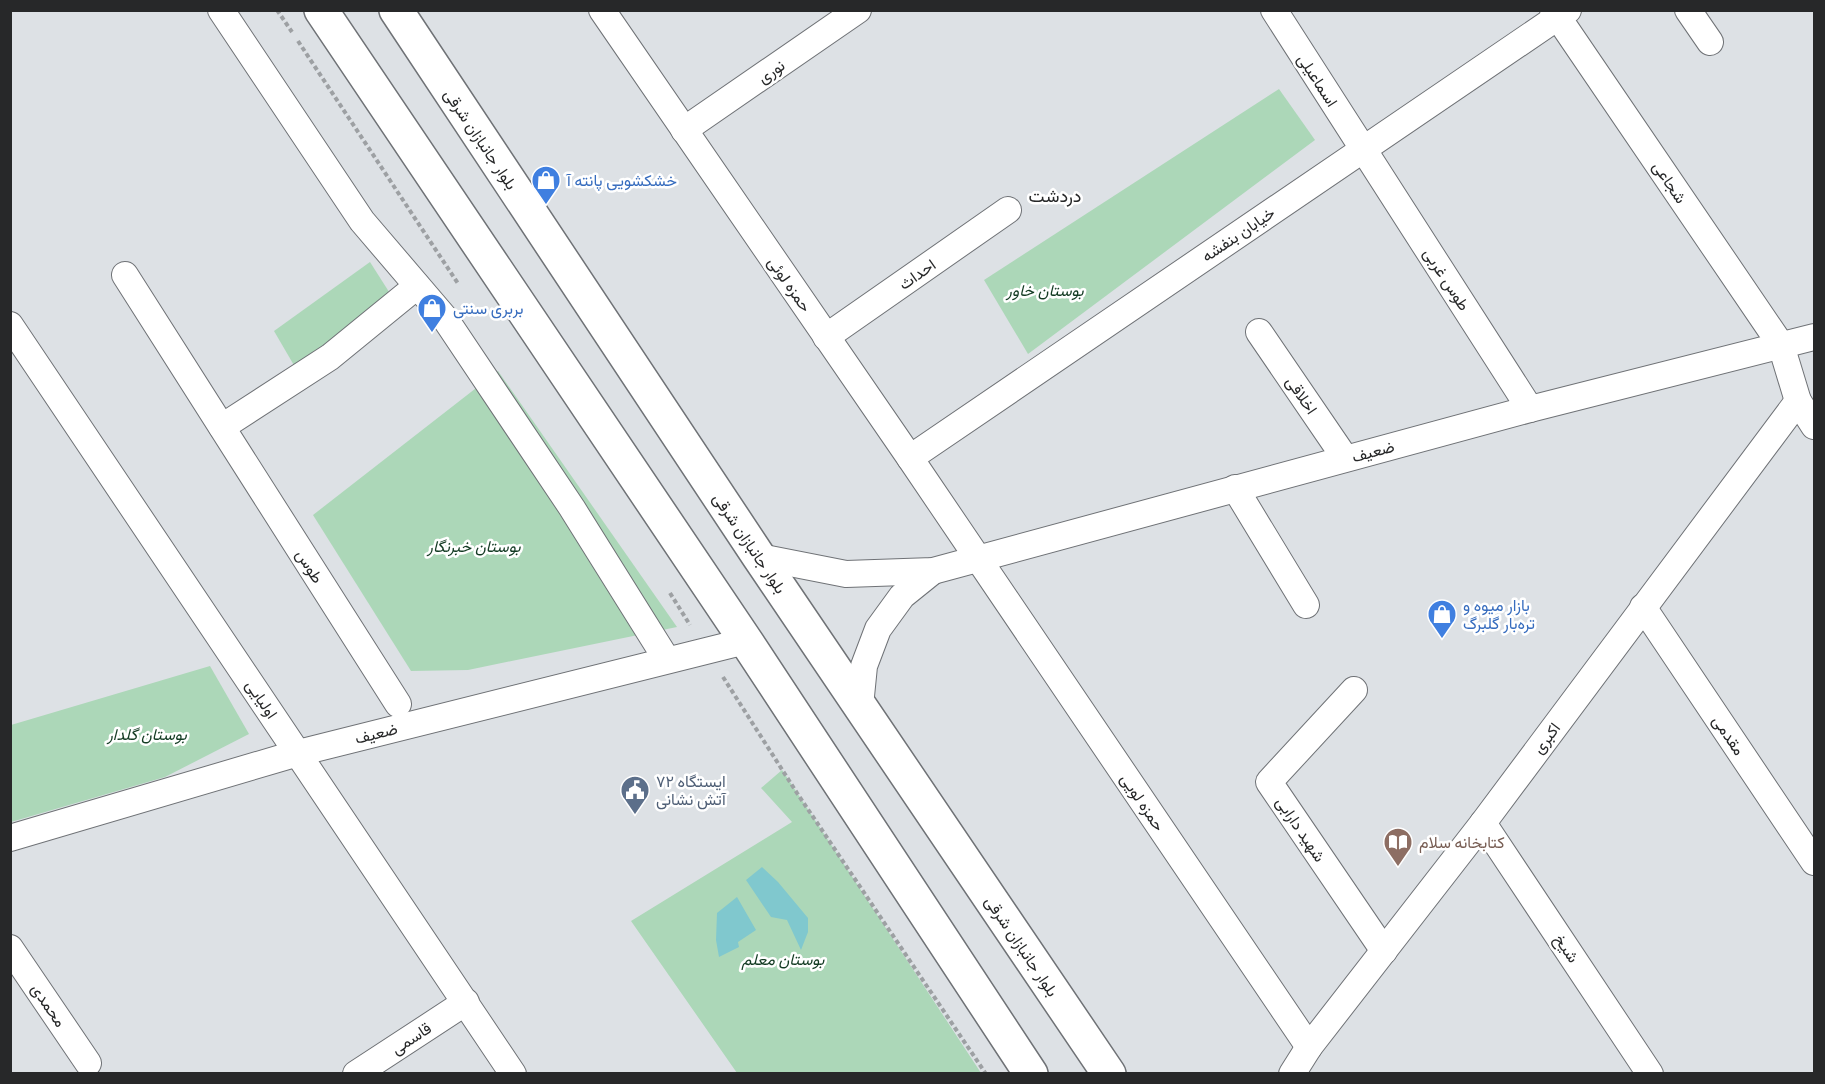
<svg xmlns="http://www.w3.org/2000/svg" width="1825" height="1084" font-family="'Source Serif 4',Vazirmatn,serif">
<rect width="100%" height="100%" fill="#dde1e5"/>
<g fill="#acd7b8">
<polygon points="1279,89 1315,140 1028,354 984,280"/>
<polygon points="370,262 391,295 295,367 274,331"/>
<polygon points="498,371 677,627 468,670 411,671 313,515"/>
<polygon points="210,666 249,734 165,777 11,822 11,725"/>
<polygon points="782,770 981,1073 737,1073 631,921 792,822 761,788"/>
</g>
<g fill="#80c8ce">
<polygon points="762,867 778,882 808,918 808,932 801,950 787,920 771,917 746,880"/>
<polygon points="737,897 756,930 738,942 739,947 719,957 716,940 717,913"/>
</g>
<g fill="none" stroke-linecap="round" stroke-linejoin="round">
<g stroke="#6f7276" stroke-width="28">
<g id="street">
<polyline points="221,10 362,221 444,317 572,508 667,660"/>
<polyline points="602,10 910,458 1309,1047"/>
<polyline points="1274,10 1530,409"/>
<polyline points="1553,10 1781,345 1798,401 1814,426"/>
<polyline points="1688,10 1710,42"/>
<polyline points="684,130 858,10"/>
<polyline points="125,275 398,704"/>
<polyline points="10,325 513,1074"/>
<polyline points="1259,332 1345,458"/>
<polyline points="826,337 1008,210"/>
<polyline points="222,427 330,357 417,286"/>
<polyline points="910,458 1568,10"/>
<polyline points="1235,488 1306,605"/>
<polyline points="759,557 846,574 933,571 1530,409 1814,337"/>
<polyline points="1643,607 1814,862"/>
<polyline points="1354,690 1269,782 1384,951"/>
<polyline points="860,706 864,666 878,629 902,596 933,571"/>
<polyline points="1483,823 1650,1074"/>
<polyline points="10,838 298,753 746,641"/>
<polyline points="10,948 88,1063"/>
<polyline points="356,1074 466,1002"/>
<polyline points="1292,1074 1309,1047 1483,823 1798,401"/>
</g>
</g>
<g stroke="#6f7276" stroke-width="36">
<g id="secondary">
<polyline points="321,10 746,641 1031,1074"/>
<polyline points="396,10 759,557 1109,1074"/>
</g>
</g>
<g stroke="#9da0a3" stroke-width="4" stroke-dasharray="4.5 3" stroke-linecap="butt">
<polyline points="277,10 292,32"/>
<polyline points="298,41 459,285"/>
<polyline points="670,593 690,625"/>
<polyline points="723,677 797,793 986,1074"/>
</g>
<use href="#street" stroke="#fff" stroke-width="26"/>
<use href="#secondary" stroke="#fff" stroke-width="33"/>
</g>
<defs>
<g id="shop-pin" transform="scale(1.5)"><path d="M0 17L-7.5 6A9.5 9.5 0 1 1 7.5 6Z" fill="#3f7fe0" stroke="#fff"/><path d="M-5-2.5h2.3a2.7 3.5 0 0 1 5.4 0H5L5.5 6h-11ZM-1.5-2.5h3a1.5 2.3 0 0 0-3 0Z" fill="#fff"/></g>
<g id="civic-pin" transform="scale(1.5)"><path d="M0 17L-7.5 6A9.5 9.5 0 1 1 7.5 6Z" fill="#5c6f8a" stroke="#fff"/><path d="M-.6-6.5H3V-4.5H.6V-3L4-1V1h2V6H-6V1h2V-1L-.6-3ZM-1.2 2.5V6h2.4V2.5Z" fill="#fff"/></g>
<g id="library-pin" transform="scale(1.5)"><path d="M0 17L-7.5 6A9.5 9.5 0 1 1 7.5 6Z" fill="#8d6e63" stroke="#fff"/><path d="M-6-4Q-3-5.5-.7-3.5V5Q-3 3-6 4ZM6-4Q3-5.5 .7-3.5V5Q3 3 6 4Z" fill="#fff"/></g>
</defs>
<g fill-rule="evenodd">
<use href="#shop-pin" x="546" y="180"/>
<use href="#shop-pin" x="432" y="308"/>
<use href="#shop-pin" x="1442" y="614"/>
<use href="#civic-pin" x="635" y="790"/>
<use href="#library-pin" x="1398" y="842"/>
</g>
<g text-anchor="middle" stroke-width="5" stroke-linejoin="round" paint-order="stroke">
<g font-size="16" fill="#272829" stroke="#fff">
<text transform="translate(771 71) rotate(-34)" y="6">نوری</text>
<text transform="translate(1318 80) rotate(57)" y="6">اسماعیلی</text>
<text transform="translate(481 139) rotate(56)" y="6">بلوار جانبازان شرقی</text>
<text transform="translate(1670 182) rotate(56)" y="6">شجاعی</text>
<text transform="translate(1238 234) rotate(-34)" y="6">خیابان بنفشه</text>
<text transform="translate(917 274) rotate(-35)" y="6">احداث</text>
<text transform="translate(1447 279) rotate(57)" y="6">طوس غربی</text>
<text transform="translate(790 284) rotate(55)" y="6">حمزه لوئی</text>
<text transform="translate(1302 395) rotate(56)" y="6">اخلاقی</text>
<text transform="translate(1373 451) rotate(-15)" y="6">ضعیف</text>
<text transform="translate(750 543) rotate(56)" y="6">بلوار جانبازان شرقی</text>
<text transform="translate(310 566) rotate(58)" y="6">طوس</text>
<text transform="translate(262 699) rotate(56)" y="6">اولیایی</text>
<text transform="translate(376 733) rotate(-14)" y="6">ضعیف</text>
<text transform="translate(1729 735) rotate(56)" y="6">مقدمی</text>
<text transform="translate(1546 738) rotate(-53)" y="6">اکبری</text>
<text transform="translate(1143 802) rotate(56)" y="6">حمزه لویی</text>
<text transform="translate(1301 829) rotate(56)" y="6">شهید دارابی</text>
<text transform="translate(1022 946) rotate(56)" y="6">بلوار جانبازان شرقی</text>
<text transform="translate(1567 948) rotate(56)" y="6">شیخ</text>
<text transform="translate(49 1005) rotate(56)" y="6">محمدی</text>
<text transform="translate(411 1038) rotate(-33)" y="6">قاسمی</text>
</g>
<g font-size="16" fill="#366cbe" stroke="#fff" text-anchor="start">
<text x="567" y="186">خشکشویی پانته آ</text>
<text x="453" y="314">بربری سنتی</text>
<text x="1463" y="611">بازار میوه و<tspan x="1463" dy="18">تره‌بار گلبرگ</tspan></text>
</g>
<g font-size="16" font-style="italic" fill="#133b23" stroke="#fff">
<text x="1045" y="296">بوستان خاور</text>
<text x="474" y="552">بوستان خبرنگار</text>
<text x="147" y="740">بوستان گلدار</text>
<text x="783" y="965">بوستان معلم</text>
</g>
<g font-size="16" fill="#4e5e75" stroke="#fff" text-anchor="start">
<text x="656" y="787">ایستگاه ۷۲<tspan x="656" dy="18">آتش نشانی</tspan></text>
</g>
<g font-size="16" fill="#785e54" stroke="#fff" text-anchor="start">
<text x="1419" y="848">کتابخانه سلام</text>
</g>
<g font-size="18" fill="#272829" stroke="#fff">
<text x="1055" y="202">دردشت</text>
</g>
</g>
<rect width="1825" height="1084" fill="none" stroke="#272829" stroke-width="24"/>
</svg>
